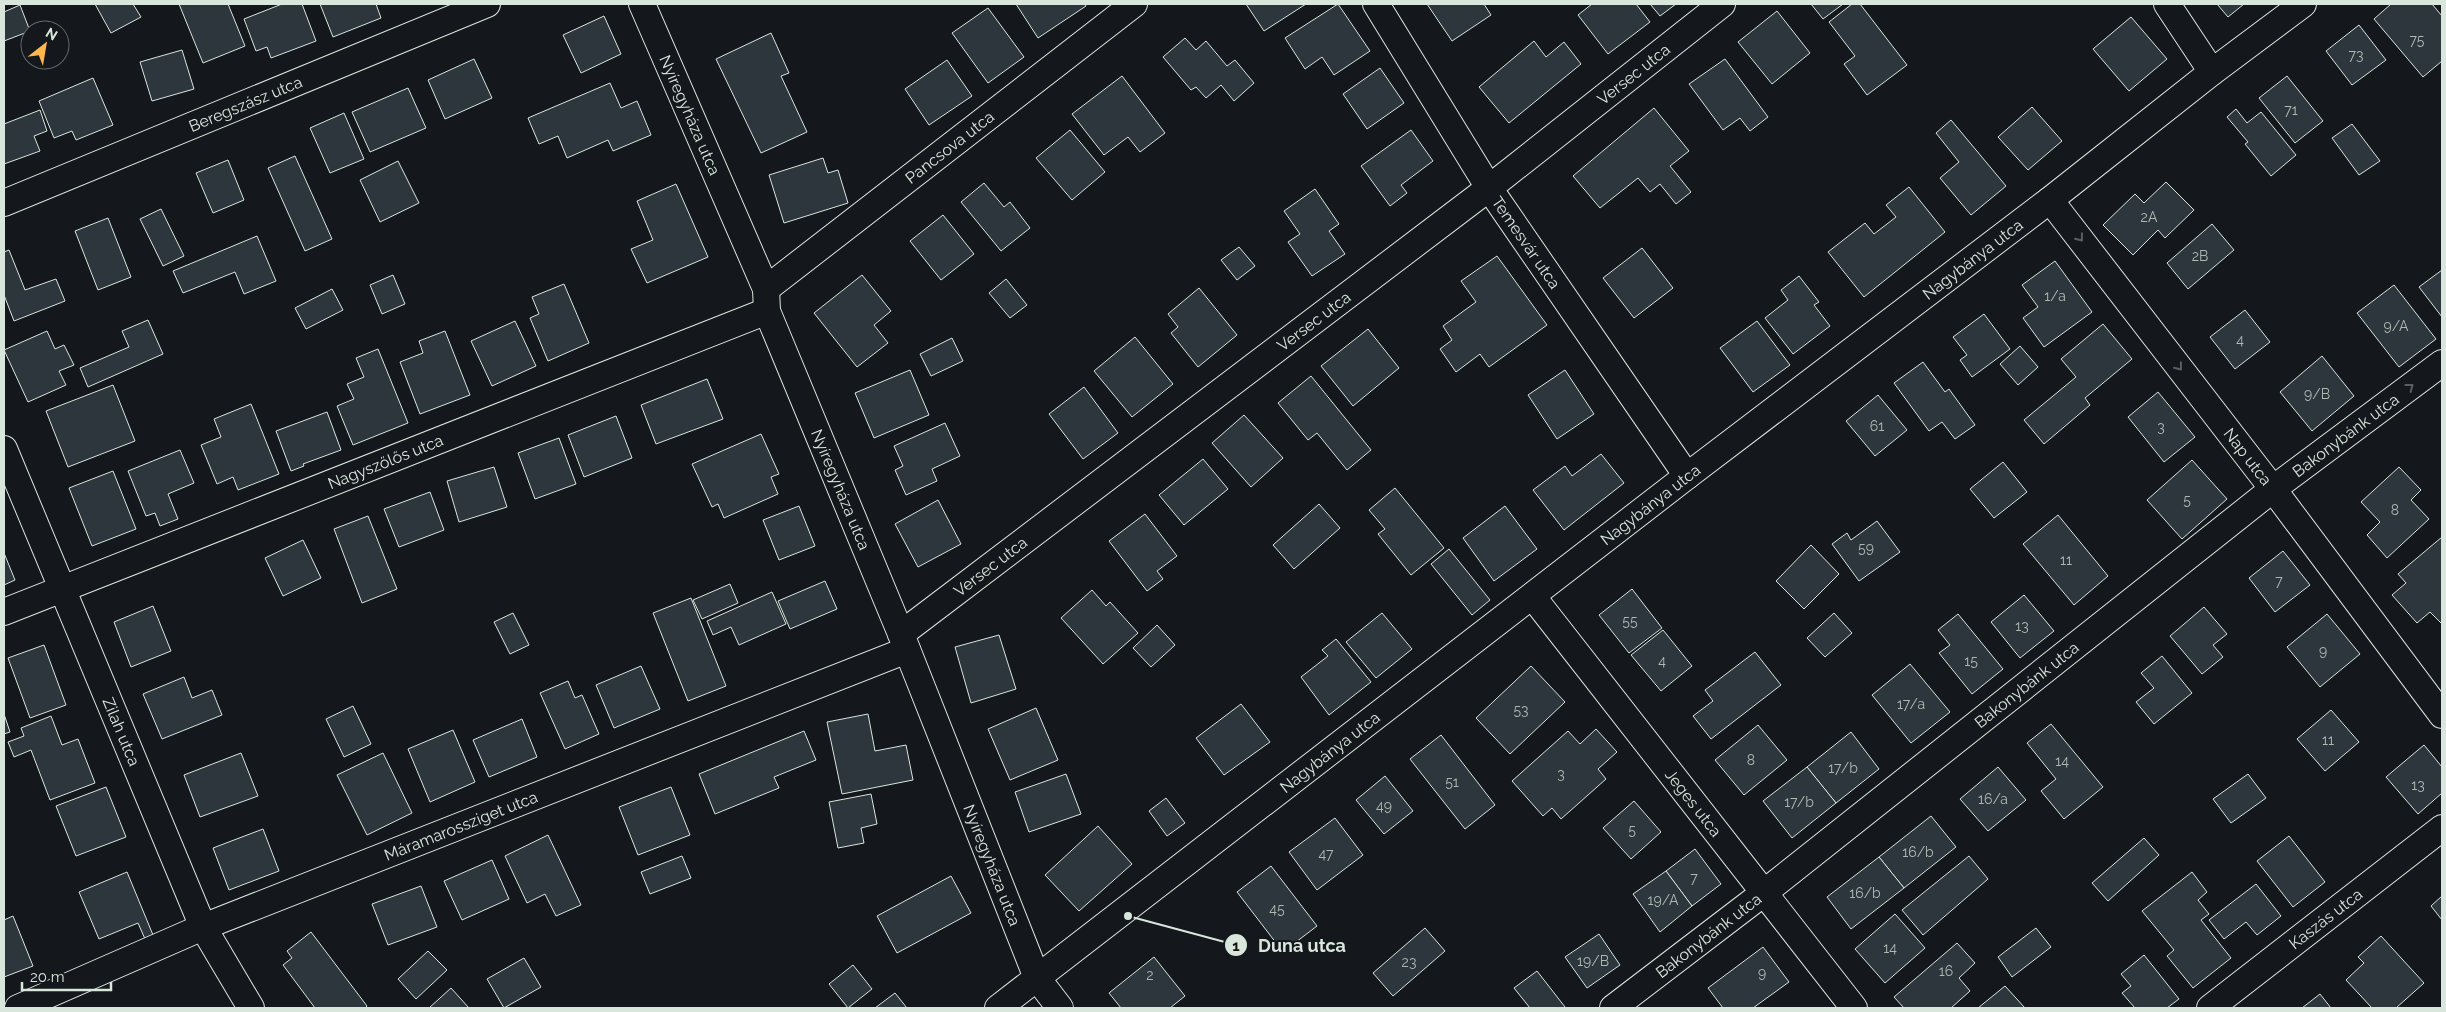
<svg xmlns="http://www.w3.org/2000/svg" width="2446" height="1012" font-family="Raleway,sans-serif">
<rect width="100%" height="100%" fill="#14181c"/>
<g fill="#2c363c" stroke="#d8e6dc">
<polygon points="95,4 133,4 141,17 111,33"/>
<polygon points="179,4 228,4 245,46 203,63"/>
<polygon points="282,4 302,4 316,41 271,58 267,47 256,51 244,19"/>
<polygon points="320,4 376,4 381,18 333,37"/>
<polygon points="1016,4 1085,4 1086,6 1038,38"/>
<polygon points="1246,4 1306,4 1264,31"/>
<polygon points="1338,4 1370,51 1334,75 1322,57 1305,69 1285,38"/>
<polygon points="1427,4 1484,4 1491,15 1452,41"/>
<polygon points="1592,4 1636,4 1650,22 1608,54 1578,15"/>
<polygon points="1650,4 1676,4 1660,16"/>
<polygon points="1811,4 1843,4 1823,19"/>
<polygon points="1852,4 1860,4 1907,65 1867,95 1844,64 1855,56 1829,22"/>
<polygon points="2217,4 2244,4 2228,17"/>
<polygon points="2391,4 2432,4 2442,16 2442,61 2423,77 2374,19"/>
<polygon points="20,5 30,31 4,41 4,12"/>
<polygon points="988,8 1024,57 988,83 952,33"/>
<polygon points="1777,11 1810,53 1772,84 1738,42"/>
<polygon points="604,16 621,54 581,73 563,35"/>
<polygon points="2131,17 2167,59 2129,91 2093,49"/>
<polygon points="2359,25 2386,60 2352,85 2326,51"/>
<polygon points="771,33 789,73 781,76 807,132 761,153 716,59"/>
<polygon points="1185,38 1196,50 1206,41 1227,66 1235,60 1254,83 1234,101 1221,85 1206,98 1196,87 1191,90 1163,57"/>
<polygon points="1534,41 1546,57 1564,42 1581,64 1509,123 1479,87"/>
<polygon points="182,50 194,89 152,101 140,62"/>
<polygon points="474,59 492,98 445,119 428,80"/>
<polygon points="1725,59 1768,117 1750,131 1740,118 1723,130 1689,84"/>
<polygon points="947,60 972,96 929,125 905,89"/>
<polygon points="1380,68 1404,103 1367,129 1343,94"/>
<polygon points="1122,76 1165,133 1140,152 1128,137 1104,155 1072,114"/>
<polygon points="2287,76 2323,121 2295,143 2259,98"/>
<polygon points="93,78 113,125 76,140 72,131 54,138 39,101"/>
<polygon points="610,83 621,108 637,101 651,135 613,151 608,140 567,158 558,136 539,144 528,118"/>
<polygon points="408,88 426,128 370,152 352,112"/>
<polygon points="2032,107 2062,141 2028,170 1998,137"/>
<polygon points="1654,108 1689,151 1670,166 1691,192 1676,204 1660,184 1650,192 1638,178 1600,208 1573,176"/>
<polygon points="2236,109 2247,123 2261,112 2296,155 2271,176 2245,144 2248,142 2227,117"/>
<polygon points="40,110 47,131 34,136 40,151 4,164 4,124"/>
<polygon points="344,113 364,159 330,173 310,128"/>
<polygon points="1951,120 2006,186 1971,215 1940,178 1959,162 1936,133"/>
<polygon points="2352,124 2380,161 2359,175 2332,138"/>
<polygon points="1070,130 1105,172 1072,200 1036,158"/>
<polygon points="1411,130 1433,161 1401,185 1407,193 1390,206 1361,166"/>
<polygon points="295,156 332,239 305,251 268,168"/>
<polygon points="823,158 828,173 838,170 848,203 784,223 769,175"/>
<polygon points="228,160 244,200 213,213 196,173"/>
<polygon points="398,161 419,203 380,222 360,180"/>
<polygon points="2166,182 2194,210 2165,238 2158,230 2133,255 2103,225 2135,194 2144,203"/>
<polygon points="984,183 1004,207 1010,202 1030,228 1001,251 961,202"/>
<polygon points="676,184 708,257 647,283 631,249 653,240 637,201"/>
<polygon points="1909,187 1945,232 1864,297 1828,252 1865,223 1874,234 1896,217 1886,205"/>
<polygon points="1315,189 1339,224 1329,231 1345,254 1312,276 1288,242 1300,234 1284,211"/>
<polygon points="161,209 184,256 163,266 140,219"/>
<polygon points="943,215 974,254 941,280 910,241"/>
<polygon points="108,218 131,277 98,290 75,231"/>
<polygon points="2212,224 2234,250 2188,289 2167,263"/>
<polygon points="257,236 276,281 244,294 235,272 183,293 173,271"/>
<polygon points="1239,247 1255,266 1237,280 1221,260"/>
<polygon points="1642,248 1673,288 1634,318 1603,278"/>
<polygon points="9,250 25,290 56,279 65,301 14,321 4,295 4,252"/>
<polygon points="1497,256 1547,325 1489,367 1480,354 1456,372 1440,349 1452,340 1443,326 1476,302 1461,281"/>
<polygon points="2055,261 2092,312 2044,347 2023,318 2038,307 2022,285"/>
<polygon points="2442,270 2442,317 2419,287"/>
<polygon points="393,275 405,304 382,314 370,285"/>
<polygon points="862,275 891,311 874,325 888,343 857,367 814,313"/>
<polygon points="1799,276 1819,302 1814,305 1830,326 1793,354 1765,318 1788,300 1781,290"/>
<polygon points="1006,279 1027,305 1010,318 989,293"/>
<polygon points="564,284 589,343 548,361 530,318 539,314 532,297"/>
<polygon points="2394,285 2436,339 2399,367 2357,313"/>
<polygon points="1199,288 1237,335 1198,367 1171,333 1178,327 1168,314"/>
<polygon points="332,289 343,310 306,329 295,308"/>
<polygon points="2245,310 2270,342 2235,369 2210,337"/>
<polygon points="1984,314 2010,349 1972,377 1960,360 1967,355 1953,337"/>
<polygon points="148,320 163,354 88,387 80,368 129,347 122,331"/>
<polygon points="515,321 536,366 492,386 471,341"/>
<polygon points="1757,321 1790,365 1753,392 1720,348"/>
<polygon points="2103,324 2132,359 2085,398 2090,405 2044,444 2024,420 2076,377 2061,359"/>
<polygon points="1368,329 1399,368 1353,406 1321,366"/>
<polygon points="47,331 55,349 64,345 74,365 59,371 66,385 28,402 4,350"/>
<polygon points="445,331 470,395 420,414 400,362 423,353 419,341"/>
<polygon points="1135,337 1173,384 1132,417 1094,371"/>
<polygon points="952,338 963,361 931,376 920,354"/>
<polygon points="2020,346 2038,367 2018,385 2000,364"/>
<polygon points="378,349 408,423 353,445 337,406 354,399 347,384 364,377 356,358"/>
<polygon points="2322,356 2354,396 2312,431 2280,392"/>
<polygon points="1923,362 1945,392 1949,389 1975,425 1955,439 1942,422 1929,431 1894,383"/>
<polygon points="910,370 929,415 874,438 855,393"/>
<polygon points="1565,370 1594,414 1557,439 1528,395"/>
<polygon points="1311,376 1371,450 1347,470 1317,433 1308,440 1278,403"/>
<polygon points="707,379 723,419 656,444 641,405"/>
<polygon points="113,385 135,441 68,467 46,411"/>
<polygon points="1084,387 1118,433 1083,459 1049,414"/>
<polygon points="2158,392 2195,437 2164,462 2128,417"/>
<polygon points="1878,395 1907,430 1875,456 1846,421"/>
<polygon points="251,404 279,474 238,490 233,477 217,484 201,445 221,437 214,419"/>
<polygon points="327,412 341,450 303,464 304,466 291,471 276,431"/>
<polygon points="1244,415 1283,458 1251,487 1212,443"/>
<polygon points="616,416 632,458 584,477 568,435"/>
<polygon points="945,423 960,456 932,469 937,481 906,495 895,470 903,466 894,446"/>
<polygon points="761,434 779,474 771,477 778,494 724,518 718,504 712,507 692,464"/>
<polygon points="559,438 576,484 535,499 518,453"/>
<polygon points="180,450 194,483 168,494 178,519 160,526 155,513 146,516 128,471"/>
<polygon points="1601,454 1624,483 1564,530 1533,490 1565,466 1572,476"/>
<polygon points="1203,459 1228,489 1184,525 1159,495"/>
<polygon points="2192,460 2227,499 2182,539 2147,500"/>
<polygon points="2003,462 2027,492 1994,518 1970,489"/>
<polygon points="494,467 507,507 459,522 447,481"/>
<polygon points="2399,467 2421,490 2411,500 2429,519 2387,558 2367,535 2380,522 2361,502"/>
<polygon points="113,471 136,529 92,546 69,488"/>
<polygon points="1395,488 1444,548 1411,575 1378,534 1385,529 1369,510"/>
<polygon points="430,492 444,530 399,547 384,509"/>
<polygon points="938,500 961,544 918,567 895,524"/>
<polygon points="1319,504 1340,528 1294,569 1273,545"/>
<polygon points="799,506 815,546 779,560 763,520"/>
<polygon points="1505,506 1537,549 1494,581 1463,538"/>
<polygon points="1145,514 1177,556 1157,571 1163,579 1147,591 1109,541"/>
<polygon points="2058,515 2108,576 2074,605 2023,544"/>
<polygon points="368,516 397,589 362,603 334,529"/>
<polygon points="1877,521 1900,552 1859,581 1832,544 1847,533 1851,540"/>
<polygon points="2442,537 2442,624 2430,612 2417,623 2392,595 2406,583 2398,574"/>
<polygon points="303,540 321,578 283,596 265,558"/>
<polygon points="1811,545 1839,574 1804,609 1776,581"/>
<polygon points="1449,549 1490,600 1472,615 1431,564"/>
<polygon points="2283,551 2310,585 2275,612 2249,578"/>
<polygon points="4,553 15,580 4,585"/>
<polygon points="825,581 837,609 790,629 778,601"/>
<polygon points="730,584 738,603 702,619 693,600"/>
<polygon points="1632,589 1662,628 1629,653 1599,615"/>
<polygon points="1092,590 1106,606 1110,602 1138,633 1103,664 1061,618"/>
<polygon points="772,592 786,624 739,645 731,627 713,635 707,621"/>
<polygon points="2024,595 2054,631 2020,658 1991,622"/>
<polygon points="691,598 726,686 688,701 653,613"/>
<polygon points="153,606 171,651 131,667 114,622"/>
<polygon points="2204,607 2227,634 2213,645 2223,657 2202,674 2170,636"/>
<polygon points="513,613 529,645 510,654 494,622"/>
<polygon points="1382,613 1412,649 1376,678 1346,642"/>
<polygon points="1834,613 1852,633 1825,657 1807,638"/>
<polygon points="1958,614 2003,669 1972,694 1939,653 1950,645 1938,630"/>
<polygon points="2327,614 2360,654 2320,687 2287,647"/>
<polygon points="1157,625 1175,645 1151,667 1133,648"/>
<polygon points="1663,630 1692,666 1661,691 1631,655"/>
<polygon points="999,635 1016,689 971,703 955,647"/>
<polygon points="1336,639 1371,682 1329,715 1301,677 1328,656 1322,650"/>
<polygon points="44,645 66,705 30,718 8,658"/>
<polygon points="1755,652 1781,685 1711,739 1693,716 1713,701 1705,690"/>
<polygon points="2162,656 2192,693 2154,724 2136,702 2154,688 2141,673"/>
<polygon points="1910,664 1950,712 1911,743 1872,695"/>
<polygon points="641,666 660,709 614,728 596,685"/>
<polygon points="1531,666 1565,702 1510,754 1476,718"/>
<polygon points="184,677 192,698 212,690 222,715 162,739 143,694"/>
<polygon points="568,681 575,698 582,695 599,734 565,749 540,693"/>
<polygon points="1241,704 1270,742 1224,775 1196,738"/>
<polygon points="353,706 371,744 344,757 326,719"/>
<polygon points="1036,708 1058,760 1010,780 988,729"/>
<polygon points="2331,710 2359,742 2325,771 2297,739"/>
<polygon points="4,714 10,732 4,734"/>
<polygon points="868,714 875,751 906,745 913,780 842,794 827,722"/>
<polygon points="51,716 62,745 78,739 95,783 50,800 31,750 14,757 8,742 24,736 21,728"/>
<polygon points="522,719 537,757 489,777 473,740"/>
<polygon points="2051,724 2103,787 2064,819 2041,791 2056,779 2027,743"/>
<polygon points="1758,725 1787,760 1744,795 1715,760"/>
<polygon points="1596,729 1617,752 1598,769 1606,779 1561,819 1552,808 1543,816 1512,781 1568,731 1580,744"/>
<polygon points="453,730 475,782 430,802 408,749"/>
<polygon points="804,731 816,760 774,777 779,788 715,814 699,774"/>
<polygon points="1851,732 1879,769 1836,803 1807,767"/>
<polygon points="1441,735 1495,805 1465,829 1410,759"/>
<polygon points="2424,745 2442,767 2442,793 2418,814 2386,777"/>
<polygon points="241,753 258,796 200,817 184,775"/>
<polygon points="383,753 412,813 367,835 337,775"/>
<polygon points="1807,767 1836,803 1792,838 1763,801"/>
<polygon points="1998,767 2026,800 1988,831 1960,799"/>
<polygon points="1066,774 1081,814 1029,832 1015,792"/>
<polygon points="2248,774 2266,798 2231,823 2213,799"/>
<polygon points="1385,776 1413,811 1384,834 1356,800"/>
<polygon points="106,787 126,837 76,856 56,806"/>
<polygon points="671,787 690,835 638,855 619,807"/>
<polygon points="871,794 877,824 861,828 864,843 838,848 829,802"/>
<polygon points="1166,798 1185,823 1167,836 1149,811"/>
<polygon points="1634,801 1661,832 1631,859 1603,828"/>
<polygon points="1931,816 1956,847 1904,888 1879,857"/>
<polygon points="1335,818 1363,855 1317,890 1289,852"/>
<polygon points="1098,826 1132,864 1079,911 1045,875"/>
<polygon points="263,829 279,871 229,890 213,848"/>
<polygon points="548,835 581,905 556,916 545,894 527,903 505,856"/>
<polygon points="2289,836 2325,882 2293,907 2257,861"/>
<polygon points="2144,838 2159,855 2108,901 2092,883"/>
<polygon points="1695,849 1721,884 1692,906 1666,871"/>
<polygon points="682,856 691,878 650,894 641,872"/>
<polygon points="1969,856 1988,879 1923,935 1902,910"/>
<polygon points="1879,857 1904,888 1851,929 1827,897"/>
<polygon points="492,860 509,899 462,920 444,881"/>
<polygon points="1271,866 1317,926 1283,952 1237,892"/>
<polygon points="1666,871 1692,906 1660,932 1633,894"/>
<polygon points="127,872 153,935 145,939 138,923 99,939 79,892"/>
<polygon points="2192,872 2207,892 2198,900 2209,914 2201,920 2231,958 2193,988 2167,956 2174,950 2142,911"/>
<polygon points="951,876 971,913 897,953 877,916"/>
<polygon points="2256,884 2281,916 2257,935 2246,922 2224,939 2209,920"/>
<polygon points="421,886 437,927 388,945 372,904"/>
<polygon points="2442,896 2442,920 2431,906"/>
<polygon points="1895,914 1925,948 1885,983 1855,949"/>
<polygon points="13,916 33,966 4,977 4,920"/>
<polygon points="1425,928 1445,951 1393,996 1373,973"/>
<polygon points="2036,928 2051,947 2012,977 1998,957"/>
<polygon points="311,932 367,1006 365,1008 315,1008 283,965 292,958 287,951"/>
<polygon points="1599,934 1620,965 1587,988 1565,957"/>
<polygon points="2381,936 2424,983 2396,1008 2372,1008 2346,980 2364,963 2358,957"/>
<polygon points="1957,943 1975,963 1959,978 1970,991 1951,1008 1904,1008 1894,997"/>
<polygon points="1763,947 1789,982 1753,1008 1723,1008 1708,988"/>
<polygon points="428,951 447,970 416,999 398,979"/>
<polygon points="2144,955 2179,999 2167,1008 2135,1008 2122,993 2131,986 2121,974"/>
<polygon points="1154,957 1185,996 1170,1008 1121,1008 1109,993"/>
<polygon points="524,958 541,987 504,1008 487,979"/>
<polygon points="853,965 872,989 848,1008 829,984"/>
<polygon points="1537,971 1565,1007 1564,1008 1530,1008 1514,988"/>
<polygon points="2005,986 2025,1008 1978,1008"/>
<polygon points="451,988 469,1008 429,1008"/>
<polygon points="895,993 907,1008 875,1008"/>
<polygon points="2320,994 2331,1008 2302,1008"/>
</g>
<g fill="none" stroke-linecap="round" stroke-linejoin="round">
<g stroke="#d8e6dc" stroke-width="28">
<g id="street">
<path id="s1" d="M642 4 766 289 767 311 901 634 1037 978 1060 1008"/>
<path id="s2" d="M1376 4 1489 188 1687 476"/>
<polyline points="2167,4 2212,72"/>
<path id="s3" d="M2050 200 2273 489 2442 715"/>
<path id="s4" d="M4 203 487 4"/>
<path id="s5" d="M766 289 1134 4"/>
<path id="s6" d="M4 449 203 927 251 1008"/>
<path id="s7" d="M1533 597 1854 1008"/>
<path id="s8" d="M4 612 767 311"/>
<path id="s9" d="M901 634 1489 188 1722 4"/>
<path id="s10" d="M18 1008 203 927 907 650"/>
<path id="s11" d="M998 1008 1687 476 2050 200 2212 72 2303 4"/>
<path id="s12" d="M1613 1008 1765 892 2273 489 2442 363"/>
<path id="s13" d="M2210 1008 2442 828"/>
</g>
</g>
<use href="#street" stroke="#14181c" stroke-width="26"/>
</g>
<defs><path id="oneway-chevron" d="M-2-3.5L2.5 0L-2 3.5" fill="none" stroke-width="1.6" stroke-linecap="round" stroke-linejoin="round" transform="scale(1.25)"/></defs>
<g stroke="#59605f">
<use href="#oneway-chevron" transform="translate(2080 238) rotate(52)"/>
<use href="#oneway-chevron" transform="translate(2179 367) rotate(52)"/>
<use href="#oneway-chevron" transform="translate(2410 387) rotate(-37)"/>
</g>
<g text-anchor="middle" stroke-width="4" stroke-linejoin="round" paint-order="stroke">
<g font-size="14" fill="#adbab4">
<text x="2417" y="45">75</text>
<text x="2356" y="60">73</text>
<text x="2291" y="115">71</text>
<text x="2149" y="222">2A</text>
<text x="2200" y="261">2B</text>
<text x="2055" y="301">1/a</text>
<text x="2396" y="331">9/A</text>
<text x="2240" y="345">4</text>
<text x="2317" y="399">9/B</text>
<text x="1877" y="431">61</text>
<text x="2161" y="432">3</text>
<text x="2187" y="505">5</text>
<text x="2395" y="515">8</text>
<text x="1866" y="553">59</text>
<text x="2066" y="565">11</text>
<text x="2279" y="586">7</text>
<text x="1630" y="626">55</text>
<text x="2022" y="631">13</text>
<text x="2323" y="656">9</text>
<text x="1662" y="666">4</text>
<text x="1971" y="666">15</text>
<text x="1911" y="709">17/a</text>
<text x="1521" y="715">53</text>
<text x="2328" y="745">11</text>
<text x="1751" y="765">8</text>
<text x="2062" y="766">14</text>
<text x="1843" y="773">17/b</text>
<text x="1561" y="779">3</text>
<text x="1452" y="787">51</text>
<text x="2418" y="790">13</text>
<text x="1993" y="804">16/a</text>
<text x="1799" y="807">17/b</text>
<text x="1384" y="811">49</text>
<text x="1632" y="835">5</text>
<text x="1918" y="857">16/b</text>
<text x="1326" y="859">47</text>
<text x="1694" y="883">7</text>
<text x="1865" y="898">16/b</text>
<text x="1663" y="905">19/A</text>
<text x="1277" y="914">45</text>
<text x="1890" y="953">14</text>
<text x="1593" y="966">19/B</text>
<text x="1409" y="967">23</text>
<text x="1946" y="976">16</text>
<text x="1762" y="978">9</text>
<text x="1150" y="980">2</text>
</g>
<g font-size="16" fill="#d8e6dc" stroke="#14181c">
<text dy="6" stroke="none"><textPath href="#s9" startOffset="922">Versec utca</textPath></text>
<text dy="6" stroke="none"><textPath href="#s4" startOffset="261">Beregszász utca</textPath></text>
<text dy="6" stroke="none"><textPath href="#s1" startOffset="121">Nyíregyháza utca</textPath></text>
<text dy="6" stroke="none"><textPath href="#s5" startOffset="232">Pancsova utca</textPath></text>
<text dy="6" stroke="none"><textPath href="#s2" startOffset="282">Temesvár utca</textPath></text>
<text dy="6" stroke="none"><textPath href="#s11" startOffset="1229">Nagybánya utca</textPath></text>
<text dy="6" stroke="none"><textPath href="#s9" startOffset="518">Versec utca</textPath></text>
<text dy="6" stroke="none"><textPath href="#s12" startOffset="930">Bakonybánk utca</textPath></text>
<text dy="6" stroke="none"><textPath href="#s3" startOffset="324">Nap utca</textPath></text>
<text dy="6" stroke="none"><textPath href="#s8" startOffset="410">Nagyszőlős utca</textPath></text>
<text dy="6" stroke="none"><textPath href="#s1" startOffset="526">Nyíregyháza utca</textPath></text>
<text dy="6" stroke="none"><textPath href="#s11" startOffset="824">Nagybánya utca</textPath></text>
<text dy="6" stroke="none"><textPath href="#s9" startOffset="112">Versec utca</textPath></text>
<text dy="6" stroke="none"><textPath href="#s12" startOffset="525">Bakonybánk utca</textPath></text>
<text dy="6" stroke="none"><textPath href="#s6" startOffset="306">Zilah utca</textPath></text>
<text dy="6" stroke="none"><textPath href="#s11" startOffset="419">Nagybánya utca</textPath></text>
<text dy="6" stroke="none"><textPath href="#s7" startOffset="261">Jeges utca</textPath></text>
<text dy="6" stroke="none"><textPath href="#s10" startOffset="479">Máramarossziget utca</textPath></text>
<text dy="6" stroke="none"><textPath href="#s1" startOffset="931">Nyíregyháza utca</textPath></text>
<text dy="6" stroke="none"><textPath href="#s13" startOffset="146">Kaszás utca</textPath></text>
<text dy="6" stroke="none"><textPath href="#s12" startOffset="120">Bakonybánk utca</textPath></text>
</g>
</g>
<path fill="none" stroke="#d8e6dc" stroke-width="2" d="M1128 916L1236 945"/>
<g fill="#d8e6dc" stroke="#14181c" stroke-width="2">
<circle cx="1128" cy="916" r="5"/>
<circle cx="1236" cy="945" r="12"/>
</g>
<g font-size="15" text-anchor="middle" font-weight="bold" fill="#111">
<text x="1236" y="951">1</text>
</g>
<g font-size="18" text-anchor="middle" font-weight="bold" fill="#d8e6dc" stroke="#14181c" stroke-width="4" stroke-linejoin="round" paint-order="stroke">
<text x="1302" y="952">Duna utca</text>
</g>
<rect width="2446" height="1012" fill="none" stroke="#d8e6dc" stroke-width="10"/>
<g transform="translate(45 45) rotate(31)"><circle r="24" fill="#14181c" stroke="#626a69"/>
<path d="M0-4L9 19L0 12L-9 19Z" fill="#ffb74d"/>
<text y="-8" font-size="14" font-weight="bold" text-anchor="middle" fill="#d8e6dc">N</text>
</g>
<path d="M22 982v8h89v-8" fill="none" stroke="#d8e6dc" stroke-width="2.5"/>
<text x="30" y="982" font-size="15" fill="#d8e6dc" stroke="#14181c" stroke-width="4" paint-order="stroke">20 m</text>
</svg>
